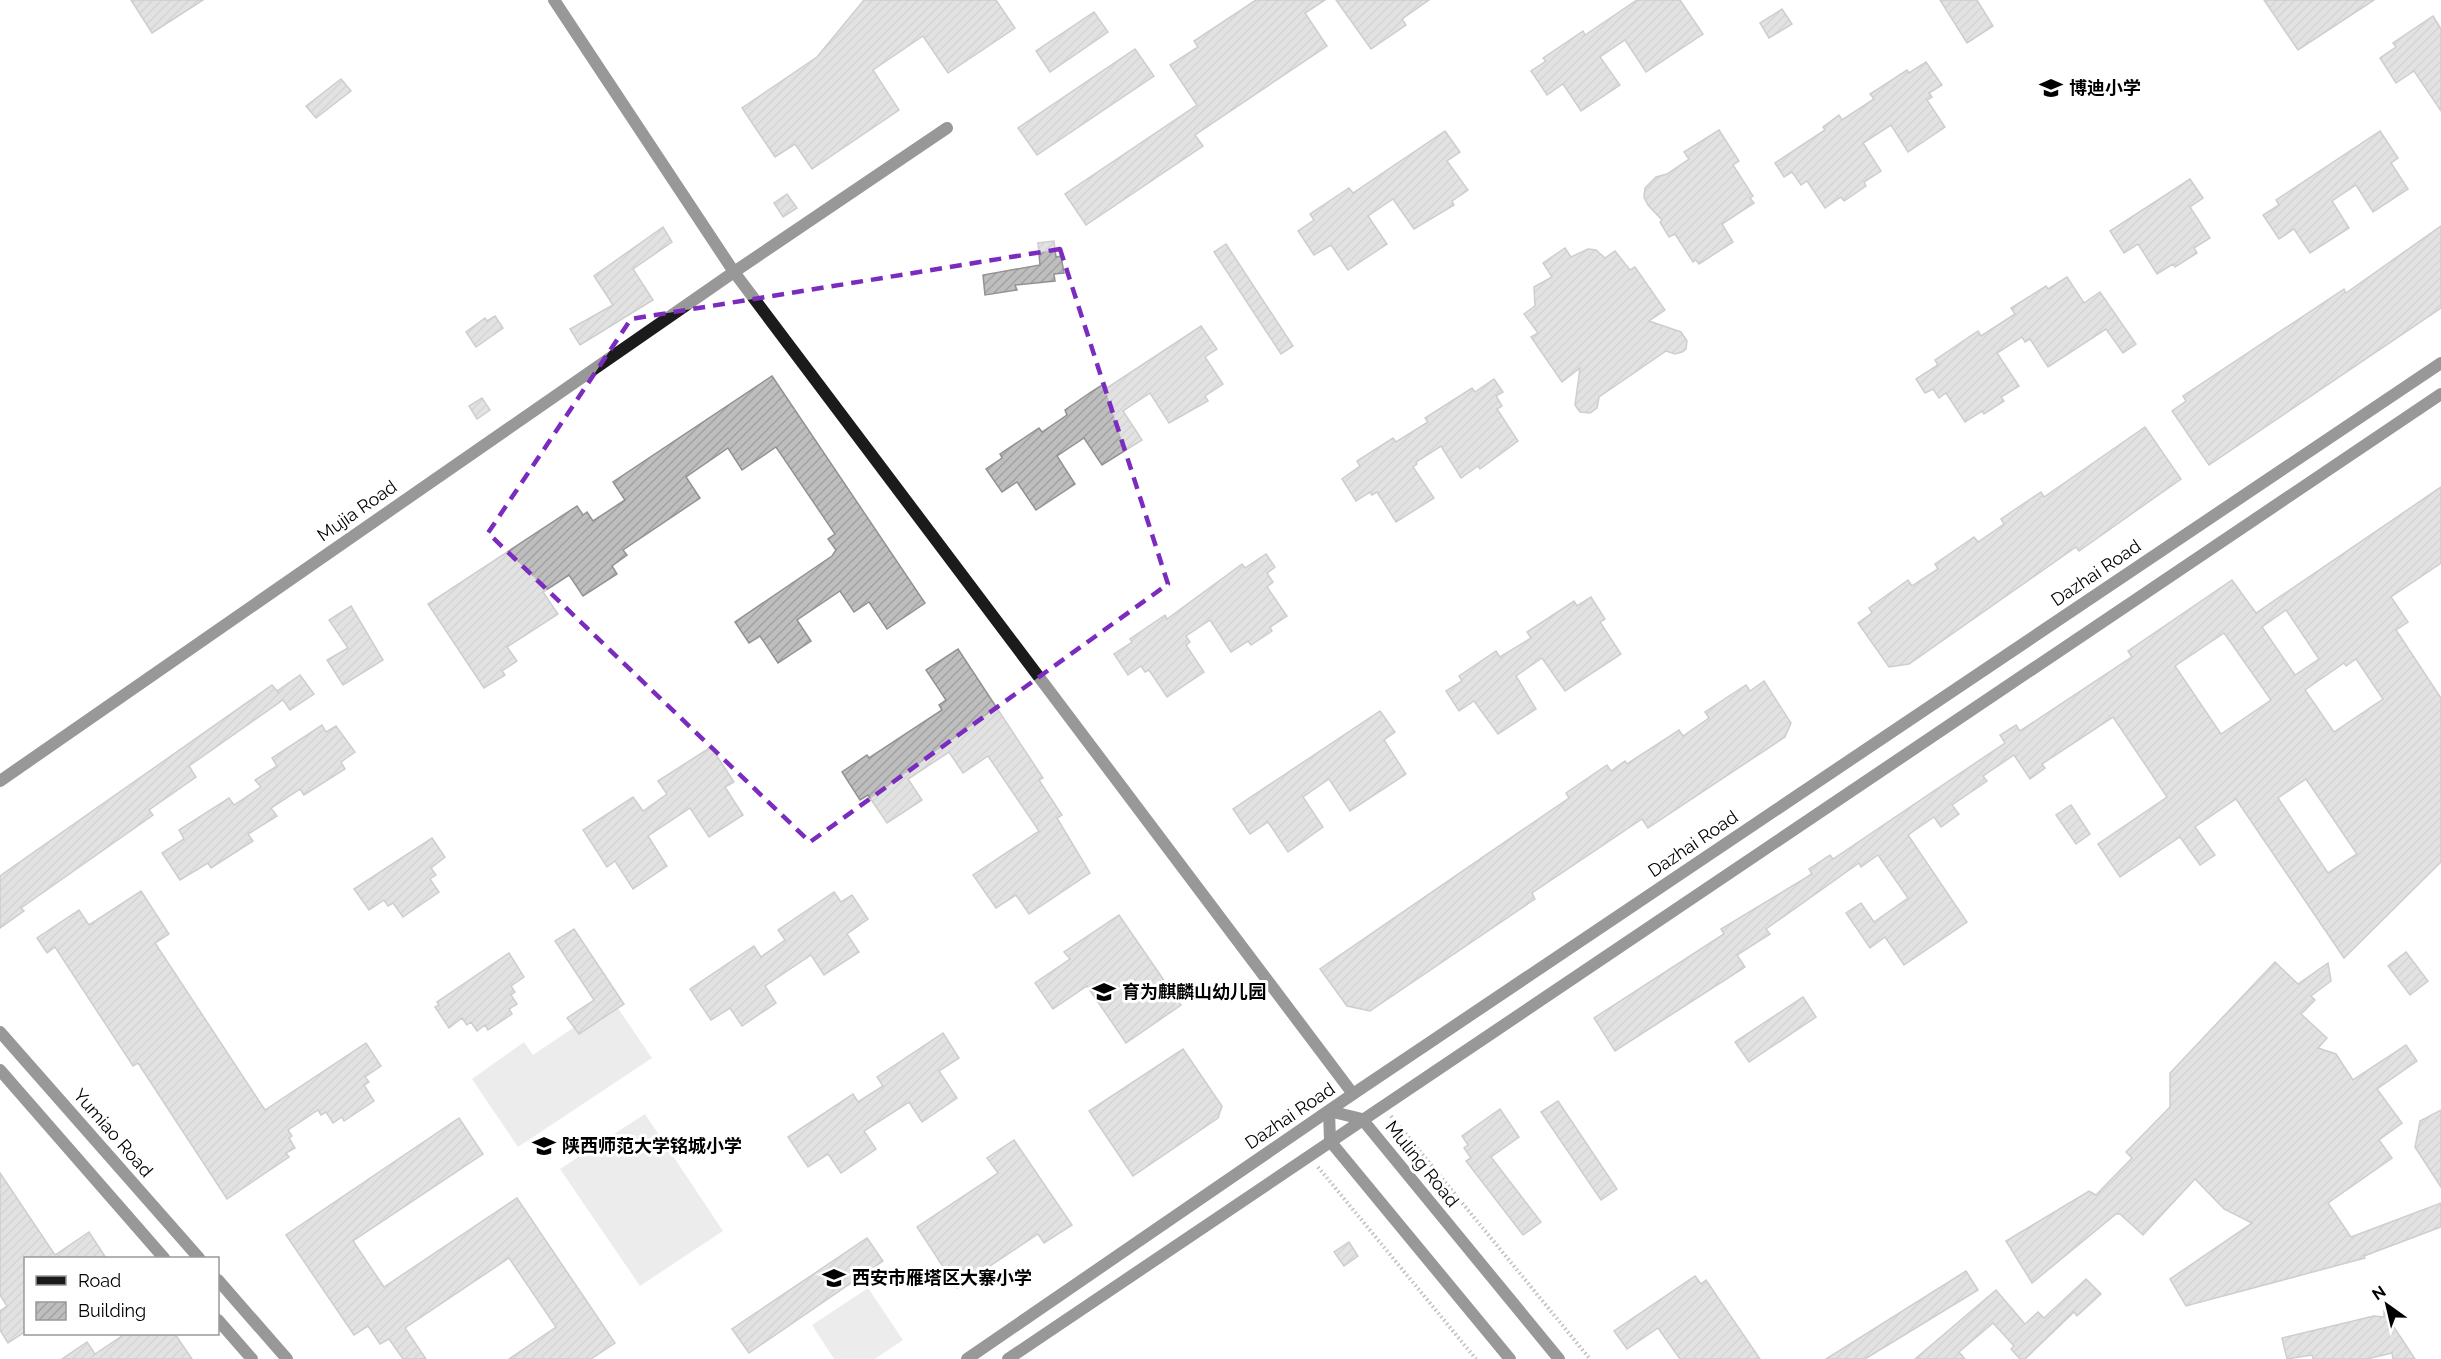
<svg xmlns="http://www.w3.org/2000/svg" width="2441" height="1359" font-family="Raleway,'Noto Sans SC',sans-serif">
<defs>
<pattern id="building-hatch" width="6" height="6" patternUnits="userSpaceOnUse" patternTransform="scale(1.5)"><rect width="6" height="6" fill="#bebebe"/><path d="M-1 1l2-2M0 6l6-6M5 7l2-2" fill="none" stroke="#a2a2a2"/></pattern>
</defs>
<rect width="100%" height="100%" fill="#fff"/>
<g fill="#d5d5d5">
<polygon points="613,1001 652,1058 518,1147 472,1079 524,1042 533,1055"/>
<polygon points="645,1114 723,1231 640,1286 560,1169"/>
<polygon points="868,1288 903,1340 875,1359 834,1359 812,1325"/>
</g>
<g fill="url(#building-hatch)" stroke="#929292" stroke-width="1.5" fill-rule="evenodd">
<polygon points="131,0 203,0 152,33"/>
<polygon points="864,0 996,0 1015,28 948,73 923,36 873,70 899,110 812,169 795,144 775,157 742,108 817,57"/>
<polygon points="1256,0 1325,0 1305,13 1327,46 1195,135 1203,146 1086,225 1065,194 1197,105 1170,65 1198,47 1194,41"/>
<polygon points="1336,0 1429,0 1402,19 1406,25 1371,49"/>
<polygon points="1637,0 1680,0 1703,34 1646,72 1625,40 1600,57 1620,85 1581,111 1563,84 1547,95 1531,71 1546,61 1543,58 1583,31 1585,35"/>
<polygon points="1940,0 1977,0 1993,26 1967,43"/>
<polygon points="2264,0 2374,0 2298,50"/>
<polygon points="1782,9 1792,24 1769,38 1760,23"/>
<polygon points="1094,12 1108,32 1050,72 1036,51"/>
<polygon points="2433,16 2441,29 2441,111 2414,71 2396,83 2380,58 2396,47 2393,43"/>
<polygon points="1135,49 1154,76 1037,155 1018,128"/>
<polygon points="1926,62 1942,85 1929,93 1932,97 1927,100 1945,127 1908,152 1891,125 1863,143 1881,171 1864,182 1866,186 1844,201 1841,197 1825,208 1807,181 1801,185 1792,172 1784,177 1775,163 1825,130 1823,127 1839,115 1842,120 1874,99 1870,94 1878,89 1907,70 1909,73"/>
<polygon points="341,79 351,91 316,118 306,106"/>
<polygon points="1719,130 1739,161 1733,165 1753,196 1750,198 1754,203 1722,224 1733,242 1699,264 1696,260 1693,262 1675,234 1669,237 1660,222 1662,220 1648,205 1644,197 1645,188 1656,177 1667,174 1689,159 1684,152"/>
<polygon points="1445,131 1460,152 1447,161 1468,190 1452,201 1454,205 1414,229 1393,199 1368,216 1387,244 1348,270 1331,245 1314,255 1298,231 1314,220 1310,214 1349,188 1353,193"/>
<polygon points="2380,131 2398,158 2391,163 2408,189 2373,212 2356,185 2332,201 2349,228 2310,253 2294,229 2279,239 2263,215 2279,205 2276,200"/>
<polygon points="2190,179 2203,198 2190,207 2210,238 2194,248 2197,253 2175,267 2173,264 2157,274 2138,244 2124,253 2110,231"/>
<polygon points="787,194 797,208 783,217 774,203"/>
<polygon points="2441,226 2441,308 2209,465 2172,411 2186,401 2183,396 2344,289 2346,293"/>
<polygon points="663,227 672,242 633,269 653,300 580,345 570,329 613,305 594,276"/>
<polygon points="1054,241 1056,257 1061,256 1064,273 1054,274 1055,281 1015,285 1017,290 985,295 983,275 1040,265 1038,243"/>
<polygon points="1226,244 1293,346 1281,354 1214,252"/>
<polygon points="1565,248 1571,257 1588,249 1596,250 1605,258 1615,251 1630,270 1635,267 1665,310 1649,321 1681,332 1687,341 1686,349 1682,352 1675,354 1666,351 1599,397 1597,408 1590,413 1580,412 1575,405 1580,368 1562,382 1531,337 1538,333 1524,314 1535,306 1534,287 1552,277 1543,263"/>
<polygon points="2067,277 2084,303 2100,292 2136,344 2123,353 2106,329 2048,367 2030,339 2025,342 2022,337 1997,353 2019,386 2001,397 2004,401 1984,414 1982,411 1965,422 1946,393 1939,398 1933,389 1925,393 1916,379 1938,365 1935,360 1978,331 1981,336 2015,314 2011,308 2046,286 2048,289"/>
<polygon points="495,316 503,328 476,347 466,332 485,318 487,321"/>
<polygon points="1201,326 1217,349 1205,357 1223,384 1205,396 1208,401 1169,423 1150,393 1123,411 1142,440 1102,465 1084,438 1057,456 1075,484 1036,510 1017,482 1002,492 986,469 1002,458 1000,454 1039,428 1042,432 1067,415 1065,410 1091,392 1105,383 1107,388"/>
<polygon points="772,376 925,603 887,629 869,602 854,612 840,591 797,620 811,641 778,663 760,636 749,643 735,622 832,556 836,550 828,539 835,534 776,447 742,470 728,448 686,477 700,498 623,550 627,555 612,566 617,574 583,596 569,575 543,592 558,614 507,647 517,661 502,671 505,675 484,688 428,604 577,506 583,515 587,512 593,521 625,500 613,482"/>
<polygon points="1494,379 1503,392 1496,396 1502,406 1497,409 1518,441 1480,469 1478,466 1461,478 1441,446 1416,462 1417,464 1413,467 1434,498 1396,522 1377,492 1372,495 1370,492 1356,501 1342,479 1360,466 1357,461 1393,438 1396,442 1428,422 1425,418 1472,388 1475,392"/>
<polygon points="482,398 490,410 477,419 469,406"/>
<polygon points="2145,427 2181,479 2079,551 2076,547 1909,664 1889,667 1858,623 1872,613 1869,608 1908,580 1912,586 1938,569 1935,564 1974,537 1978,542 2004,524 2001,519 2014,510 2041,492 2044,497"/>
<path d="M2441 487V563L2391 597 2408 622 2396 630 2441 698V862L2344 958 2236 799 2195 827 2215 855 2200 865 2180 837 2120 877 2098 844 2167 797 2113 717 2042 764 2045 768 2030 779 2014 755 1983 776 1987 781 1952 805 1959 814 1941 827 1934 817 1908 835 1967 922 1904 965 1885 937 1870 948 1846 913 1861 903 1874 922 1908 898 1878 855 1861 867 1859 863 1766 929 1770 934 1737 955 1745 967 1615 1051 1594 1018 1724 934 1721 929 1812 874 1809 869 1830 855 1833 859 2005 743 2000 735 2016 725 2020 731 2132 657 2128 651 2232 580 2256 613ZM2286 610 2319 659 2295 675 2262 627ZM2224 633 2271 700 2221 734 2175 666ZM2356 659 2383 699 2334 732 2305 690 2344 663 2346 666ZM2306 779 2357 854 2328 873 2278 798Z"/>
<polygon points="1266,554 1275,567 1267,573 1273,582 1267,587 1287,616 1270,627 1272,631 1251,645 1248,641 1231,652 1210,620 1186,636 1190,642 1186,645 1204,672 1167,697 1149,670 1145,672 1141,666 1128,675 1114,654 1132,642 1130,639 1165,615 1167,619 1242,564 1245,568"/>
<polygon points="1591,597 1605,619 1600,622 1621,654 1565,691 1542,658 1516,676 1536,709 1498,734 1474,701 1459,711 1446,691 1462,681 1459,676 1496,651 1500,657 1531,638 1527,632 1574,601 1577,606"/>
<polygon points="351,606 383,660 343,685 327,660 348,648 329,620"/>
<polygon points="958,649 1043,778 1039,780 1062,815 1057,818 1090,873 1029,914 1016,895 996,908 973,875 1039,831 988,756 963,773 949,752 908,779 922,800 887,823 868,795 860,800 842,772 867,755 869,758 942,710 939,705 946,700 926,670"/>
<polygon points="300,675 314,694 290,710 283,700 189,766 196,777 149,810 153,815 21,908 24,911 0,928 0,876 272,685 279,693 277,691"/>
<polygon points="1764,681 1791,723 1785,737 1648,828 1642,819 1532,893 1535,899 1370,1011 1347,1006 1320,969 1569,798 1566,793 1607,765 1611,771 1625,761 1627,764 1679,730 1683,736 1709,718 1705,712 1732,694 1746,685 1750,691"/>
<polygon points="1380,711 1395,732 1384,740 1406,774 1350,811 1329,779 1303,797 1323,827 1288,852 1268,822 1250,834 1233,809"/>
<polygon points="322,725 326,732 336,726 355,752 341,762 345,769 304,795 300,789 271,808 277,816 248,834 253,841 211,868 208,863 180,880 162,853 184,839 179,830 229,798 234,805 261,787 255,780 277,766 272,758"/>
<polygon points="711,747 734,782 725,787 743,815 709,837 690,808 648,836 667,866 633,889 615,861 607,867 583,830 633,797 643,811 667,794 658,781"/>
<polygon points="2071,805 2090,834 2076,844 2056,815"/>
<polygon points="432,838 445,857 431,868 436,875 430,879 439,892 403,917 393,903 388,906 384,900 369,910 354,889"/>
<polygon points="141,891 169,934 155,943 265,1110 366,1043 381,1066 365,1077 369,1082 364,1085 374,1101 344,1121 342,1117 333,1123 326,1112 321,1115 318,1110 288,1130 292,1136 289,1138 295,1148 286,1153 289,1157 227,1199 138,1063 133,1066 55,947 47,953 37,938 79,910 89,925"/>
<polygon points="834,892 841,902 852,895 868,919 847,934 859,952 824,975 811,955 765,986 776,1003 742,1026 730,1008 711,1020 690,989 754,946 761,957 785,940 778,930"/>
<polygon points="1119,915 1181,1005 1126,1043 1087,986 1053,1009 1035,983 1070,959 1064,952"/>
<polygon points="574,929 624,1004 579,1034 567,1018 594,1000 555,941"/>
<polygon points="2406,952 2428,981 2410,995 2388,966"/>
<polygon points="509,953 524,977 511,986 515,992 511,995 517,1004 509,1009 512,1014 488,1030 485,1025 477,1031 471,1022 467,1025 462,1018 449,1028 435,1007 439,1005 437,1002"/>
<polygon points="2275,962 2298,984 2328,963 2331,981 2311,996 2315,1000 2301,1014 2327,1038 2318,1048 2336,1054 2353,1080 2406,1045 2417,1061 2377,1089 2402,1123 2379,1140 2392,1158 2328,1203 2351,1237 2441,1203 2441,1227 2364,1256 2365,1258 2186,1306 2170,1279 2252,1223 2224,1209 2195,1179 2143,1235 2120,1214 2116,1214 2032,1283 2006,1241 2089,1191 2096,1195 2132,1158 2126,1152 2170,1107 2170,1073"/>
<polygon points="1803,997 1816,1017 1749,1062 1735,1042"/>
<polygon points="943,1033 959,1058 939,1071 957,1098 922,1122 909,1102 864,1131 876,1149 841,1173 828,1154 808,1167 788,1137 853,1094 858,1102 883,1086 877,1077"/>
<polygon points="1183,1049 1222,1106 1218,1118 1133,1176 1089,1111"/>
<polygon points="1558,1101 1617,1189 1601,1200 1541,1112"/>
<polygon points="1500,1109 1519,1137 1491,1157 1541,1222 1523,1235 1466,1161 1471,1158 1464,1148 1468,1145 1462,1136"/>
<polygon points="2441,1110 2441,1187 2415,1147 2420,1121"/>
<polygon points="459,1118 483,1154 353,1241 384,1287 517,1198 615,1343 591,1359 509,1359 556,1327 509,1258 405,1328 426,1359 403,1359 389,1339 380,1344 368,1326 354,1335 286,1235"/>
<polygon points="1014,1140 1072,1225 1044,1243 1038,1234 957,1288 917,1227 998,1173 987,1158"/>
<polygon points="0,1173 55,1255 89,1232 106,1258 26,1258 26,1331 8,1343 0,1330 0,1311 7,1306 0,1295"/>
<polygon points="867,1238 883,1261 749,1353 732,1329"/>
<polygon points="1349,1242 1358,1256 1344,1266 1334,1252"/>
<polygon points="1966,1271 1978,1290 1865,1359 1826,1359"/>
<polygon points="1695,1276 1701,1284 1706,1280 1760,1359 1680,1359 1658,1328 1627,1349 1614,1331"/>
<polygon points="2086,1279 2101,1294 2077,1316 2074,1312 2025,1359 2020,1359 2011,1349 2014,1346 1993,1323 1959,1352 1965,1359 1915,1359 1996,1290 2025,1324 2038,1312 2044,1318"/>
<polygon points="2384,1312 2415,1359 2393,1359 2392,1353 2367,1359 2313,1359 2312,1355 2287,1359 2282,1338 2374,1316 2384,1317"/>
<polygon points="125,1334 175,1334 192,1359 62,1359 87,1342 95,1354"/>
</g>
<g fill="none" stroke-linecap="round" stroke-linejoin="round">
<g stroke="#707070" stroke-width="4" stroke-dasharray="1.5 3" stroke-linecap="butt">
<polyline points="1391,1116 1590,1359"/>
<polyline points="1318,1167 1476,1359"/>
</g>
<g stroke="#1b1b1b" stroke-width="12">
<polyline points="554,0 734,272 1353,1094"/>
<polyline points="0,781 734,272 947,128"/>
<polyline points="0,1032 199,1258"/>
<polyline points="0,1070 164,1258"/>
<polyline points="218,1280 287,1359"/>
<polyline points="218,1320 252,1359"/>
<polyline points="967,1359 1353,1094 2441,363"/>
<polyline points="1008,1359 2441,394"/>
<polyline points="1510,1359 1330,1141 1329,1111 1362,1119 1559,1359"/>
</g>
</g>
<path d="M0 0H2441V1359H0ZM1060 249 1168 584 810 842 488 533 631 319Z" fill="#fff" fill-opacity=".55" fill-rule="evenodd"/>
<path fill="none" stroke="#7b2cbf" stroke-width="4.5" stroke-dasharray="12 8" stroke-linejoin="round" d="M1060 249 1168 584 810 842 488 533 631 319Z"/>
<defs>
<g id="school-bare" transform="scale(1.8)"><path d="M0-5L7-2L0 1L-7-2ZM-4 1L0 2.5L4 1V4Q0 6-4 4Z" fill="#000" stroke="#fff" stroke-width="2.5" paint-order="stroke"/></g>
</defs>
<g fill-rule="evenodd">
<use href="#school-bare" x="2051" y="88"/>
<use href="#school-bare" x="1104" y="992"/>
<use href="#school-bare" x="544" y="1146"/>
<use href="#school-bare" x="834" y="1278"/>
</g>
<g text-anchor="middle" stroke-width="6" stroke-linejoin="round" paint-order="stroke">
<g font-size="18" font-weight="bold" fill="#000" stroke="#fff" text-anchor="start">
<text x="2069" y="94">博迪小学</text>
<text x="1122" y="998">育为麒麟山幼儿园</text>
<text x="562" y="1152">陕西师范大学铭城小学</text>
<text x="852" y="1284">西安市雁塔区大寨小学</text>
</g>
<g font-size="18" fill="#000" stroke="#fff">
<text transform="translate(357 511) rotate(-35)" y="6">Mujia Road</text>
<text transform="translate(2096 573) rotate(-34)" y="6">Dazhai Road</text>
<text transform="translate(1693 844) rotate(-34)" y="6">Dazhai Road</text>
<text transform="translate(1290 1116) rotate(-34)" y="6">Dazhai Road</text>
<text transform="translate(113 1133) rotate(49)" y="6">Yumiao Road</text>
<text transform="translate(1422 1164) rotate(51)" y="6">Muling Road</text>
</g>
</g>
<rect x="24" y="1257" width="195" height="78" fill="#ffffff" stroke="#999999" stroke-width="1.5"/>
<rect x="36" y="1276" width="30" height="9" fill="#1b1b1b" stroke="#999999" stroke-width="1.5"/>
<text x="78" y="1287" font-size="18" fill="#000000">Road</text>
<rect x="36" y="1302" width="30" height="18" fill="url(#building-hatch)" stroke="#999999" stroke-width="1.5"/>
<text x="78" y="1317" font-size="18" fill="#000000">Building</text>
<g transform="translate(2387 1305) rotate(326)" stroke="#ffffff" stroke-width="4.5" paint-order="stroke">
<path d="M0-4.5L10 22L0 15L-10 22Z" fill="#000000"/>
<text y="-9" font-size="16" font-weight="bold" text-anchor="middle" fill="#000000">N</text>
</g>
</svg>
